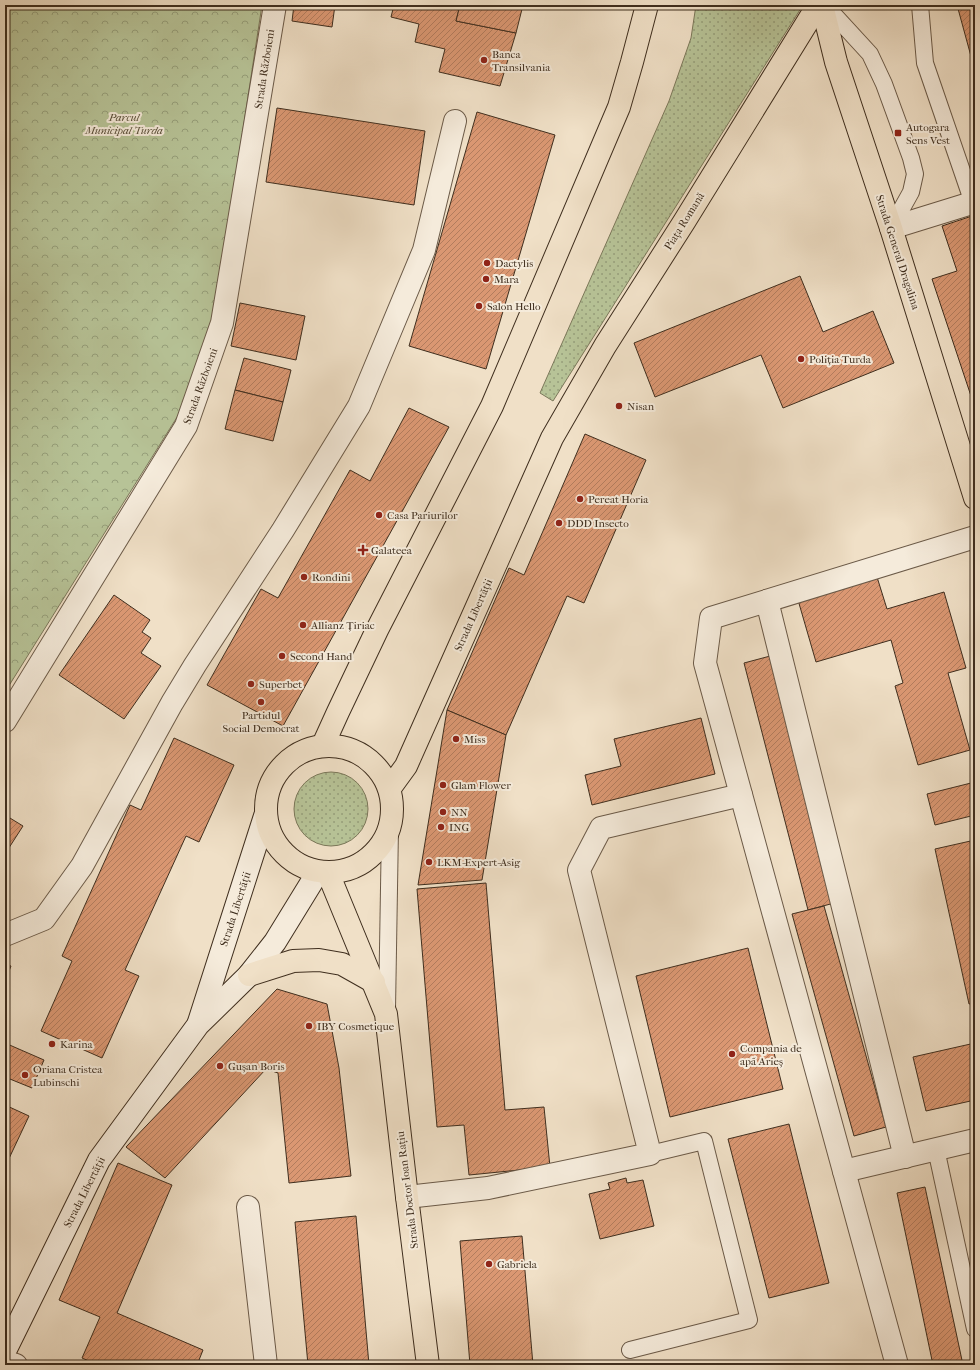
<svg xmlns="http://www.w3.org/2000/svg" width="980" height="1370" font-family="'IM FELL French Canon',serif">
<defs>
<pattern id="grass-dots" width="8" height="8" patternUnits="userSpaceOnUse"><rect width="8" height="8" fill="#b7c397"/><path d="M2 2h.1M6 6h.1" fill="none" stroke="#969f7b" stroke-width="1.8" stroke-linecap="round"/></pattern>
<pattern id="park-crowns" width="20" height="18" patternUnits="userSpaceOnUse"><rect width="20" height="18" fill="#b7c397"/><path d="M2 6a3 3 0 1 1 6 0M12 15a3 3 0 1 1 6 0" fill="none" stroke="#969f7b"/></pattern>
<pattern id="building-hatch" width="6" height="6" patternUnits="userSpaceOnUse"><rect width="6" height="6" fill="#da9772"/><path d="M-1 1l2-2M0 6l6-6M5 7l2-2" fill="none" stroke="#b27c5d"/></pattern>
</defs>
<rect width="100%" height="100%" fill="#f0e0c7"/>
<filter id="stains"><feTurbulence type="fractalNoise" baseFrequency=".005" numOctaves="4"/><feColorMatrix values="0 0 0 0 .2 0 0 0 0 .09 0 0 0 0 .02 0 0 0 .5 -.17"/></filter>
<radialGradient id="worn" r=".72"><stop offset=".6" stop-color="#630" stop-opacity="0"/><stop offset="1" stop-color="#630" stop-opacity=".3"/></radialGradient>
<g fill="url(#grass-dots)" stroke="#7b785a">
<polygon points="696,5 803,5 553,401 540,393 669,101 691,38"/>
<circle cx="331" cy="809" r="37"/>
</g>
<polygon fill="url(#park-crowns)" stroke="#7b785a" points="5,5 262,5 214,319 179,414 5,692"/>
<g fill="url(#building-hatch)" stroke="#3f2e1e">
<polygon points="294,5 335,5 332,27 292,21"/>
<polygon points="394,5 460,5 456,21 516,33 500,86 439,72 445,49 415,42 419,24 391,17"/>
<polygon points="460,5 523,5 516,33 456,21"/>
<polygon points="957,5 975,5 975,71"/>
<polygon points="277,108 425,131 414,205 266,182"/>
<polygon points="477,112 555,135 486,369 409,346"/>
<polygon points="975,215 975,408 932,279 957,271 942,226"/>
<polygon points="800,276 823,332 873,311 894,363 783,408 761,355 655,397 634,343"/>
<polygon points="240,303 305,316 296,360 231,346"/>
<polygon points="244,358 291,370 283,402 235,390"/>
<polygon points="235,390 283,402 273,441 225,429"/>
<polygon points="409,408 449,427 283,726 207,685 261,589 278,598 350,470 370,481"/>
<polygon points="585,434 646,460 584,603 567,596 506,735 447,710 509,568 524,575"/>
<polygon points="877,577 887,609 944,592 966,668 948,673 970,750 918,765 895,686 903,683 891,640 816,662 798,600"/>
<polygon points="114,595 150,620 142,632 151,638 141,653 161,666 124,719 59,675"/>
<polygon points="774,655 838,902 808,910 744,663"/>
<polygon points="447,710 506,735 482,880 418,885"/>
<polygon points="701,718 715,774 592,805 585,775 621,766 614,739"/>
<polygon points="174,738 234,765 199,842 186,836 125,970 139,976 102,1058 41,1031 72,961 62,956 130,805 141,810"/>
<polygon points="975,782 975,815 935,825 927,794"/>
<polygon points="5,815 23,826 5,854"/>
<polygon points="975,840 975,1003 969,1004 935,849"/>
<polygon points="486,883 505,1110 544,1107 550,1167 469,1175 464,1125 437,1127 417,889"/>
<polygon points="824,906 886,1127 854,1136 792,914"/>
<polygon points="748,948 783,1089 670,1117 636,976"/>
<polygon points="5,964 11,966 5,981"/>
<polygon points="277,989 327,1004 339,1068 351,1176 289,1183 278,1073 266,1069 165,1178 126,1147"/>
<polygon points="5,1043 44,1060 32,1088 5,1077"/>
<polygon points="975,1043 975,1100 926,1111 913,1057"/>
<polygon points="5,1105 29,1116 5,1167"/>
<polygon points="789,1124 829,1283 769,1298 728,1139"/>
<polygon points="118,1163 172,1185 117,1313 203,1350 197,1365 98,1365 82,1358 100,1317 59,1300"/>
<polygon points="626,1178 627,1183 643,1180 654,1226 600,1239 589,1194 610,1189 608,1183"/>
<polygon points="925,1187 963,1365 933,1365 897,1193"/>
<polygon points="356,1216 369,1365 308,1365 295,1222"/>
<polygon points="522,1236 533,1365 470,1365 460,1241"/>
</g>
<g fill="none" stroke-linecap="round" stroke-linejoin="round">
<g stroke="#6b5a48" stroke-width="18">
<g id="service">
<polyline points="825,5 870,54 884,84 911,158 915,174 911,192 891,228"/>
<polyline points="920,5 925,63 973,203"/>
<polyline points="387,1009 390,828"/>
<polyline points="936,1149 975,1329"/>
<polyline points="630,1350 749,1320 704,1141 650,1154"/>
</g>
</g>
<g stroke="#6b5a48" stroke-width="24">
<g id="minor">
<polyline points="891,228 975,202"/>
<polyline points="767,601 905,1157"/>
<polyline points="5,721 186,426 222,323 275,5"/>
<polyline points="5,935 44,919 82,866 172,703 195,665 283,530 359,406 424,250 455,121"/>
<polyline points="844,1171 975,1140"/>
<polyline points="407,1197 488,1188 650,1154 579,870 601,828 741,795"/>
<polyline points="248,1207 266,1365"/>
<polyline points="5,1361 16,1365"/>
<polyline points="897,1365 705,663 711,618 975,537"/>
</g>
</g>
<g stroke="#3f2e1e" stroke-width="24">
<g id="secondary">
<polyline points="199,1022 265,816"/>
<polyline points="5,1351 99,1160 198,1025 249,975 275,942 318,872"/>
</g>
</g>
<g stroke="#3f2e1e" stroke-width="24">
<g id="primary">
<polyline points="822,5 836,62 891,228 975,498"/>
<polyline points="323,745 338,712 377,630 492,406 619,107 632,62 647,5"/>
<circle cx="329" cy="809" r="63"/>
<polyline points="390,788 406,766 552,438 605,346 684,222 818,5"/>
<polyline points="328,873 386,1014 407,1197 428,1365"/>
<polyline points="249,975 293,961 319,960 342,964 374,982"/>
</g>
</g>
<use href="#service" stroke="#f5ebdb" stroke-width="16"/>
<use href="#minor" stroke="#f5ebdb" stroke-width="22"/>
<use href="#secondary" stroke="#f5ebdb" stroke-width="22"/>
<use href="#primary" stroke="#f0e0c7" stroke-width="22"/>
</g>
<g fill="#8f2418" stroke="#f5ebdb" stroke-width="1.5">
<circle cx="484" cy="60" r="4"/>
<rect x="894" y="129" width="8" height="8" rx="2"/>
<circle cx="487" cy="263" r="4"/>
<circle cx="486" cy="279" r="4"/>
<circle cx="479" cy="306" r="4"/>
<circle cx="801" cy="359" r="4"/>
<circle cx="619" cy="406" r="4"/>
<circle cx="580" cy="499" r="4"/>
<circle cx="379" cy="515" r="4"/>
<circle cx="559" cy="523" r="4"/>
<path d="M361 544h4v4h4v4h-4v4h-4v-4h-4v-4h4z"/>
<circle cx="304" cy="577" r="4"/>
<circle cx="303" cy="625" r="4"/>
<circle cx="282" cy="656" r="4"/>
<circle cx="251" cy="684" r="4"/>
<circle cx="261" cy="702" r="4"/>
<circle cx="456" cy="739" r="4"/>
<circle cx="443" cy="785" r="4"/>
<circle cx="443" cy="812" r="4"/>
<circle cx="441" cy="827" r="4"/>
<circle cx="429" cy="862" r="4"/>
<circle cx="309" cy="1026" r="4"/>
<circle cx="52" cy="1044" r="4"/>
<circle cx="732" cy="1054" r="4"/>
<circle cx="220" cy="1066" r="4"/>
<circle cx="25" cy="1075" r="4"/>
<circle cx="489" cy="1264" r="4"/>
</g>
<g text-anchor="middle" stroke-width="4" stroke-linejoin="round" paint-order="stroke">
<g font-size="11" fill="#3f2e1e" stroke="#f5ebdb" text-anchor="start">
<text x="492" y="58">Banca<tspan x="492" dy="13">Transilvania</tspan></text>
<text x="906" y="131">Autogara<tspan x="906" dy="13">Sens Vest</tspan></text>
<text x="495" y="267">Dactylis</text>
<text x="494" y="283">Mara</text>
<text x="487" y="310">Salon Hello</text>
<text x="809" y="363">Poliția Turda</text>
<text x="627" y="410">Nisan</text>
<text x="588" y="503">Pereat Horia</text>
<text x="387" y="519">Casa Pariurilor</text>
<text x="567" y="527">DDD Insecto</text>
<text x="371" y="554">Galateea</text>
<text x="312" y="581">Rondini</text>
<text x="311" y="629">Allianz Țiriac</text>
<text x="290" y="660">Second Hand</text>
<text x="259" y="688">Superbet</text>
<text x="261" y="719" text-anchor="middle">Partidul<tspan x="261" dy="13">Social Democrat</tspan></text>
<text x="464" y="743">Miss</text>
<text x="451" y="789">Glam Flower</text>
<text x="451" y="816">NN</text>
<text x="449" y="831">ING</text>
<text x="437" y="866">LKM-Expert-Asig</text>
<text x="317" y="1030">IBY Cosmetique</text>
<text x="60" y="1048">Karina</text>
<text x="740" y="1052">Compania de<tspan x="740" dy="13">apă Arieș</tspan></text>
<text x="228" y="1070">Gușan Boris</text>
<text x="33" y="1073">Oriana Cristea<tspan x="33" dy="13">Lubinschi</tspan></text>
<text x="497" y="1268">Gabriela</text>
</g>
<g font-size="11" fill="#3f2e1e" stroke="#f5ebdb">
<text transform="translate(264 69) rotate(-81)" y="4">Strada Războieni</text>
<text transform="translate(684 221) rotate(-58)" y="4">Piața Romană</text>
<text transform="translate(898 252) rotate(72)" y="4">Strada General Dragalina</text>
<text transform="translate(200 386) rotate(-70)" y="4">Strada Războieni</text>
<text transform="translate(473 615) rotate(-66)" y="4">Strada Libertății</text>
<text transform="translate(235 909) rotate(-72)" y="4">Strada Libertății</text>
<text transform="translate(407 1190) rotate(-97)" y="4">Strada Doctor Ioan Rațiu</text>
<text transform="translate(84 1192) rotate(-63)" y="4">Strada Libertății</text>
</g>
<g font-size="11" font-style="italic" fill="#574c36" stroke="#f5ebdb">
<text x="124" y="121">Parcul<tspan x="124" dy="13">Municipal Turda</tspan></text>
</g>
</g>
<rect width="980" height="1370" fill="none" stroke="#f0e0c7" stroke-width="20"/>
<rect x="6" y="6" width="968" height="1358" fill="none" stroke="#3f2e1e" stroke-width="2"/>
<rect x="10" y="10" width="960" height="1350" fill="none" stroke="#3f2e1e"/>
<rect width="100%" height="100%" filter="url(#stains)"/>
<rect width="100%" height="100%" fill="url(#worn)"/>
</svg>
